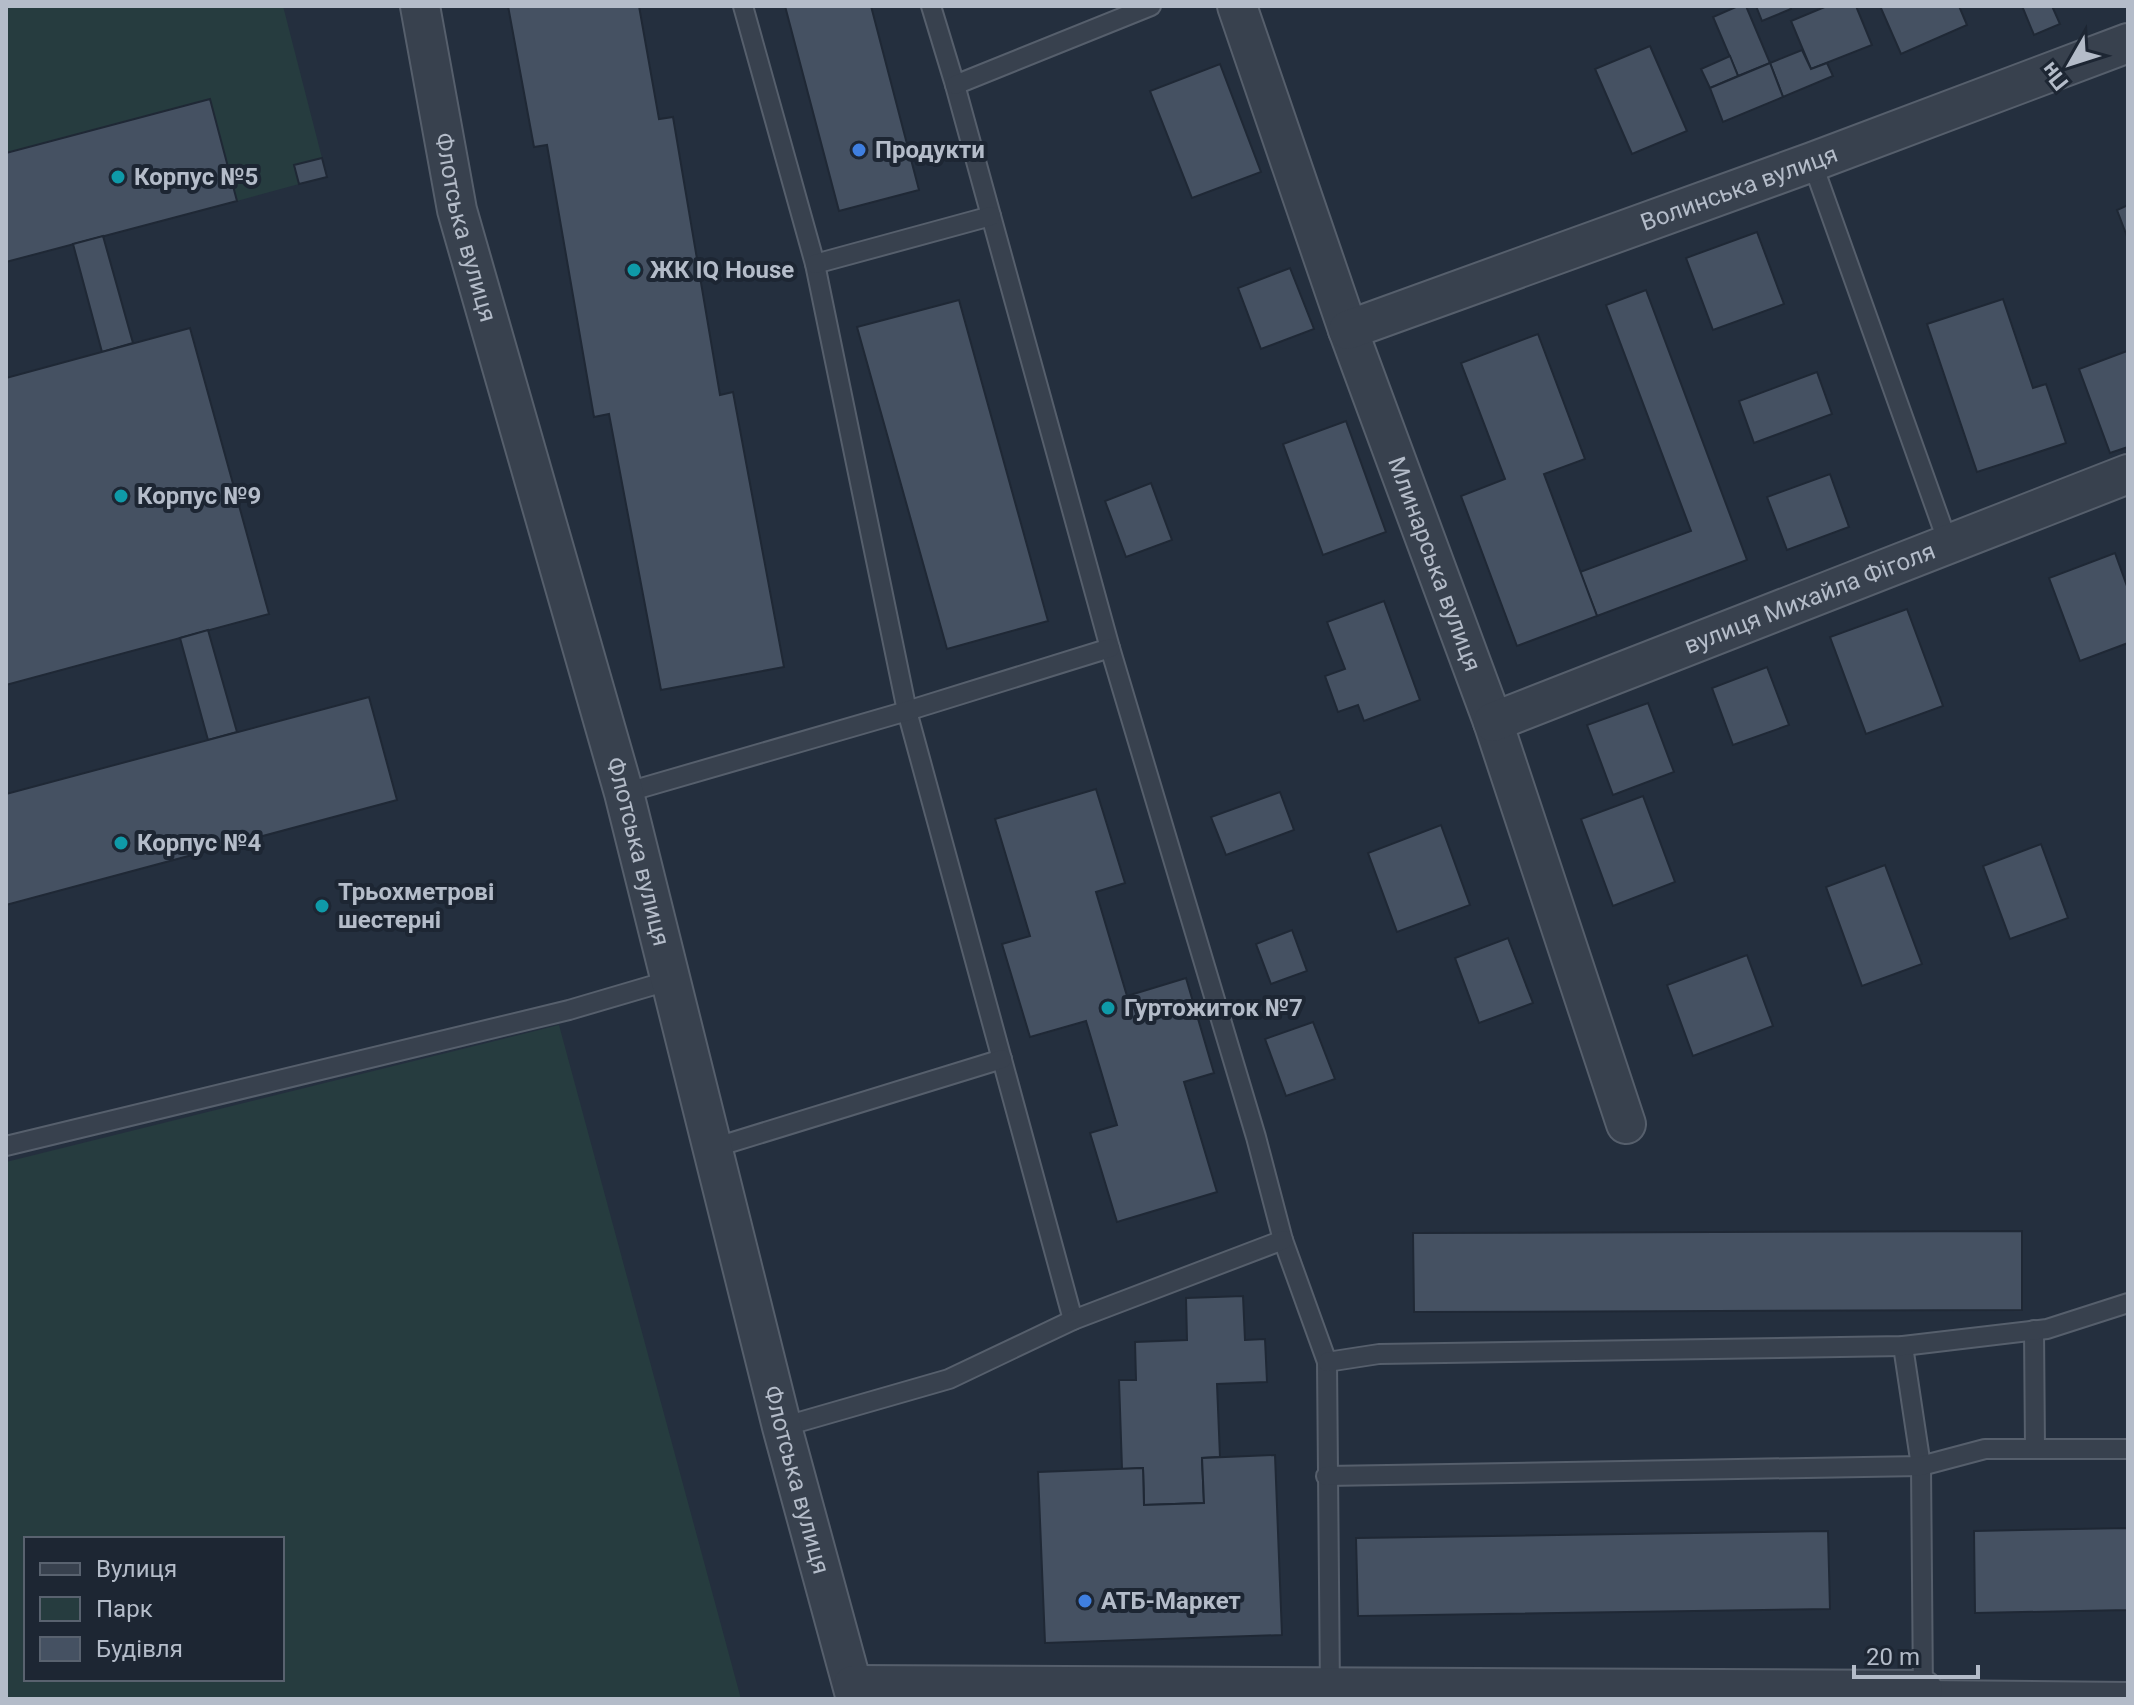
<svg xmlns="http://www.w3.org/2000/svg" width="2134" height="1705" font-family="Roboto,sans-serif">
<rect width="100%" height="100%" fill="#242f3e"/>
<g fill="#263c3f" fill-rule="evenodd">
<polygon points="6,6 283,6 322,158 294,165 299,184 237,201 6,153"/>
<path d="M559 1025 741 1699H6V1162ZM26 1539H282V1679H26Z"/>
</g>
<g fill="#455162" stroke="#1f2835" stroke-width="2">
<polygon points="508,6 639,6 659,119 673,117 720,395 733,392 784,667 661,690 609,414 594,417 547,145 534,147"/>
<polygon points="785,6 871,6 919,190 839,211"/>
<polygon points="1738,6 1746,6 1770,63 1738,76 1713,17"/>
<polygon points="1756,6 1790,6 1791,9 1762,21"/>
<polygon points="1827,6 1856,6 1872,45 1811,69 1791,21"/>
<polygon points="1880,6 1959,6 1967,25 1901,54"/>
<polygon points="2022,6 2052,6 2060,24 2034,35"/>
<polygon points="1650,46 1687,131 1632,154 1595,69"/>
<polygon points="1802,50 1811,69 1827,63 1833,76 1783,97 1770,63"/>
<polygon points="1730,56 1738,76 1710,88 1701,69"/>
<polygon points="1770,63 1783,97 1723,122 1710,88"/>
<polygon points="1220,64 1261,172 1192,198 1150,91"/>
<polygon points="210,99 237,201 6,262 6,153"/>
<polygon points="322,158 327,177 299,184 294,165"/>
<polygon points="2128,205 2128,239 2117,210"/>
<polygon points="1757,232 1784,304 1713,330 1686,258"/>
<polygon points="103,236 133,343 102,352 73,244"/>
<polygon points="1290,268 1314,329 1261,349 1238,288"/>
<polygon points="1646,290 1747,560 1597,616 1580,572 1691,531 1606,305"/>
<polygon points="2003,299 2033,388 2046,384 2066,443 1977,472 1927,324"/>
<polygon points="959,300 1048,621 947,649 857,327"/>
<polygon points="190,328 269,614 6,685 6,378"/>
<polygon points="1538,334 1585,459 1544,474 1597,616 1517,646 1461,496 1505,479 1461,363"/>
<polygon points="2127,351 2128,447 2110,453 2079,369"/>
<polygon points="1817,372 1832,414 1754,443 1739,401"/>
<polygon points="1346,421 1386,532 1323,555 1283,444"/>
<polygon points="1830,474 1849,527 1787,550 1767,497"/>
<polygon points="1151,483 1172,540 1126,557 1105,501"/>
<polygon points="2115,553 2128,589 2128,643 2080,661 2049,578"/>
<polygon points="1384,601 1420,700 1364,721 1358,705 1338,712 1325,676 1345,669 1327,622"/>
<polygon points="1907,609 1943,706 1866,734 1830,637"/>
<polygon points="208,630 237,732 208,740 180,638"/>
<polygon points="1767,667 1789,725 1733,745 1712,688"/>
<polygon points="369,697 397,800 6,905 6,794"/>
<polygon points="1648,703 1674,772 1613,795 1587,725"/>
<polygon points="1096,789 1125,883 1096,892 1127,996 1186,978 1214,1073 1184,1082 1217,1192 1117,1222 1090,1133 1117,1125 1086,1021 1030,1037 1002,944 1030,936 995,819"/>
<polygon points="1280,792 1294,830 1226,855 1211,817"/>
<polygon points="1643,796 1675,882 1613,906 1581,819"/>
<polygon points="1441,825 1470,905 1397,932 1368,853"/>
<polygon points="2041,844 2068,918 2010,939 1983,866"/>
<polygon points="1885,865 1922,964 1862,986 1826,887"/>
<polygon points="1292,930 1307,971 1271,984 1256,944"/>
<polygon points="1508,938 1533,1003 1479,1023 1455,958"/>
<polygon points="1747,955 1773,1026 1693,1056 1667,985"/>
<polygon points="1313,1022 1335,1079 1286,1096 1265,1039"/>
<polygon points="2022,1231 2022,1310 1414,1312 1413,1233"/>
<polygon points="1243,1296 1245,1340 1265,1339 1267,1382 1217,1384 1220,1457 1202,1458 1204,1503 1144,1505 1143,1468 1122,1469 1119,1380 1136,1380 1135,1342 1187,1340 1186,1298"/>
<polygon points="1275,1455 1282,1635 1045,1643 1038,1472 1143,1468 1144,1505 1204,1503 1202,1458"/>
<polygon points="2128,1528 2128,1610 1975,1613 1974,1531"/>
<polygon points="1828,1531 1830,1609 1358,1616 1356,1538"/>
</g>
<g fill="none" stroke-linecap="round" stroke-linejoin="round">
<g stroke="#565f6c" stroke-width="22">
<g id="lane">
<polyline points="743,6 815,264 907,711 1073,1320"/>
<polyline points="931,6 955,85 1110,648 1256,1137 1283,1240 1327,1362 1330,1692"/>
<polyline points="955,85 1151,6"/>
<polyline points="1812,162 1948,543"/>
<polyline points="815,264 991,216"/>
<polyline points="624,793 907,711 1110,648"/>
<polyline points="6,1146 569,1010 671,980"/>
<polyline points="713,1148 1002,1059"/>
<polyline points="2034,1330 2035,1449"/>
<polyline points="1903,1346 1921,1466 1923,1694"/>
<polyline points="1327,1362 1379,1354 1903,1346 2047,1329 2128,1303"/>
<polyline points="782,1427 949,1379 1073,1320 1283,1240"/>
<polyline points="1326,1476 1921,1466 1985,1449 2128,1449"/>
<polyline points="1923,1690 2128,1692"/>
</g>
</g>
<g stroke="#565f6c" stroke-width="42">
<g id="street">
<path id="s1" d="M420 6 457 210 624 793 782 1427 856 1699"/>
<path id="s2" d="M1237 6 1348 330 1493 722 1626 1124"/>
<path id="s3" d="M1348 330 1812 162 2128 43"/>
<path id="s4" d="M1493 722 2128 474"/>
<polyline points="853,1685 1923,1690"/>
</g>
</g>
<use href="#lane" stroke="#38414e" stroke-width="18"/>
<use href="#street" stroke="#38414e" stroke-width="38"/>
</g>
<g fill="#3f7fe0" stroke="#1d2633" stroke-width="3">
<circle cx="859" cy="150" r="8"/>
<circle cx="1085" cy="1601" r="8"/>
</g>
<g fill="#0f9aa8" stroke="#1d2633" stroke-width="3">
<circle cx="118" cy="177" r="8"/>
<circle cx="634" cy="270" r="8"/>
<circle cx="121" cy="496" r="8"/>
<circle cx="121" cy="843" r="8"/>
<circle cx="322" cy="906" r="8"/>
<circle cx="1108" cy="1008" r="8"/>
</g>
<g text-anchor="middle" stroke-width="8" stroke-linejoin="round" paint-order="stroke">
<g font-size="24" font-weight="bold" fill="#b4bcc9" stroke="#1d2633" text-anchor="start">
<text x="875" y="158">Продукти</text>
<text x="134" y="185">Корпус №5</text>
<text x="650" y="278">ЖК IQ House</text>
<text x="137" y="504">Корпус №9</text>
<text x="137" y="851">Корпус №4</text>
<text x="338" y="900">Трьохметрові<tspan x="338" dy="28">шестерні</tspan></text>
<text x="1124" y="1016">Гуртожиток №7</text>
<text x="1101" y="1609">АТБ-Маркет</text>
</g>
<g font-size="24" fill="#b4bcc9" stroke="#1d2633">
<text dy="8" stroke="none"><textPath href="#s3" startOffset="416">Волинська вулиця</textPath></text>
<text dy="8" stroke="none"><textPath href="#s1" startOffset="226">Флотська вулиця</textPath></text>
<text dy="8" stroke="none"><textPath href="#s2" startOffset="592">Млинарська вулиця</textPath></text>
<text dy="8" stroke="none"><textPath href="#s4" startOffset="340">вулиця Михайла Фіголя</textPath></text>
<text dy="8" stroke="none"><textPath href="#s1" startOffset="874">Флотська вулиця</textPath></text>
<text dy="8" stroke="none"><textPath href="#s1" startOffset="1522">Флотська вулиця</textPath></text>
</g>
</g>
<rect width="2134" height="1705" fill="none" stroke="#b4bcc9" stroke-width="16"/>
<rect x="24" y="1537" width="260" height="144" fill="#1d2633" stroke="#59626f" stroke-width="2"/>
<rect x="40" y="1563" width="40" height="12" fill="#38414e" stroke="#59626f" stroke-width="2"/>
<text x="96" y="1577" font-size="24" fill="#b4bcc9">Вулиця</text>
<rect x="40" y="1597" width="40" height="24" fill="#263c3f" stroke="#59626f" stroke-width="2"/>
<text x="96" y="1617" font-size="24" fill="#b4bcc9">Парк</text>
<rect x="40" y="1637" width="40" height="24" fill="#455162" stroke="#59626f" stroke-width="2"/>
<text x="96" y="1657" font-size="24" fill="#b4bcc9">Будівля</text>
<g transform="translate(2070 64) rotate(231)" stroke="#1d2633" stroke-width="6" paint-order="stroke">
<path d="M0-6L14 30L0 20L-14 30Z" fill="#b4bcc9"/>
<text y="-12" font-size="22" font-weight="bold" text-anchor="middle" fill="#b4bcc9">Пн</text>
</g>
<path d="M1854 1665v12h124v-12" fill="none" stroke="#b4bcc9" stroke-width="4"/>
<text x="1866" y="1665" font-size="24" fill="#b4bcc9" stroke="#1d2633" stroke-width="6" paint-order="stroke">20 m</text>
</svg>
